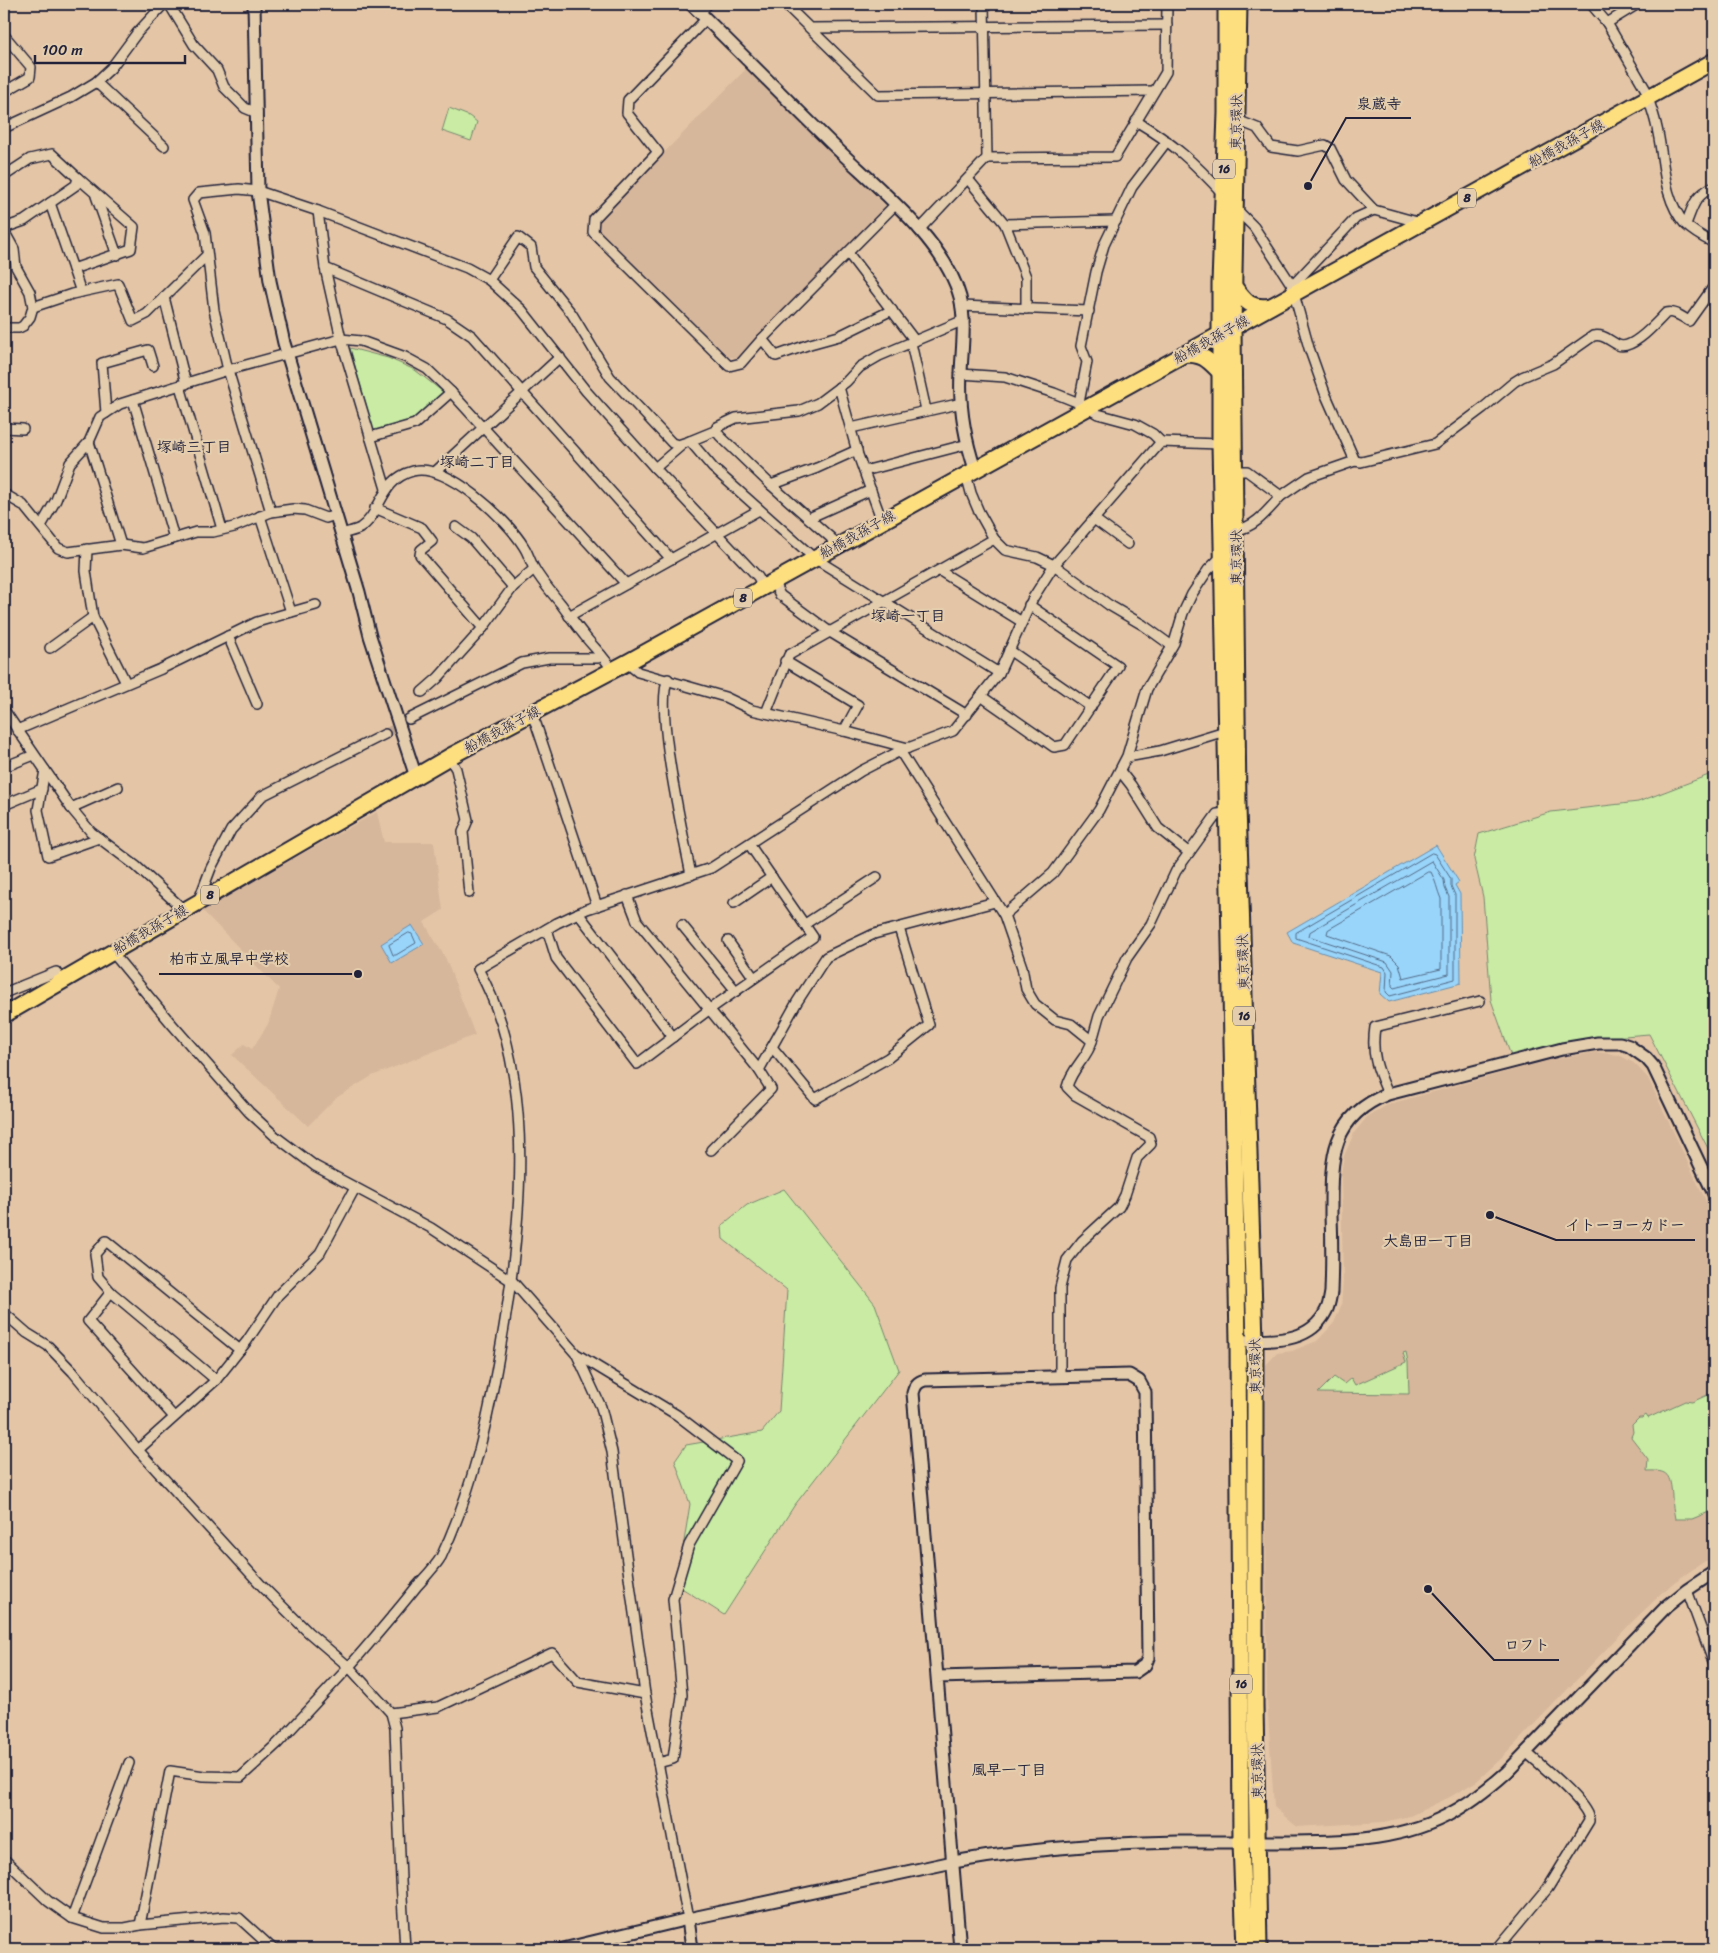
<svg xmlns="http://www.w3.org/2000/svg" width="1718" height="1953" font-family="Sriracha,'Klee One',sans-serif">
<rect width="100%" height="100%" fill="#e4c6a6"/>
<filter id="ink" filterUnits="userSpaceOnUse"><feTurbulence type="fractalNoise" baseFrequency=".02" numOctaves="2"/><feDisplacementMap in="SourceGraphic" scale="10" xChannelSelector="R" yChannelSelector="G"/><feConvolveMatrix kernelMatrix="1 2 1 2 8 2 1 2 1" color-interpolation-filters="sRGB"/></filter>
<g filter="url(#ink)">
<g fill="#d7b79b">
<polygon points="746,69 887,207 738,358 729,357 597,228 598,220"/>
<polygon points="377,812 384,842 434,842 443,910 424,922 446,959 475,1035 372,1076 336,1098 308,1126 232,1055 244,1044 252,1049 268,1024 279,989 202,910"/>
<polygon points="1597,1052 1619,1055 1634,1063 1648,1078 1714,1218 1714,1555 1673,1583 1634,1620 1502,1758 1477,1781 1450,1797 1410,1816 1384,1822 1297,1827 1274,1807 1267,1699 1265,1366 1277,1353 1292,1351 1317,1341 1334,1323 1341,1306 1343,1282 1341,1174 1344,1156 1354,1133 1367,1117 1389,1104 1550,1060"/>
</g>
<g fill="#c9eba3" stroke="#76866f">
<polygon points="449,108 469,116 477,122 471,141 442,131"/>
<polygon points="350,348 388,358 415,370 443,392 413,421 374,433"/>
<polygon points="1714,773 1714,1160 1649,1034 1588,1039 1511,1056 1491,1000 1483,897 1474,859 1479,834 1551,812 1638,802"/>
<polygon points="784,1189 875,1304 899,1370 794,1506 724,1615 677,1585 690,1504 675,1461 686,1445 762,1432 779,1411 787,1290 723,1239 722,1225 747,1205"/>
<polygon points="1406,1352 1408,1362 1409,1394 1318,1393 1334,1377 1344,1384 1351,1378 1355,1385 1406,1362 1403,1353"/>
<path d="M1714 1392V1510L1692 1519H1675C1674 1512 1672 1504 1672 1496 1670 1475 1669 1470 1647 1471L1648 1459 1631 1437 1633 1432 1632 1425 1639 1418H1642L1646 1415 1648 1418 1685 1401 1692 1402Z"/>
</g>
<g fill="#99d5fa" stroke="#698dae">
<polygon points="1436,845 1459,882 1455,885 1460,894 1461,983 1389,1002 1380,994 1382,972 1293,943 1287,932"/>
<polygon points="412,925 424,944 392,963 381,944"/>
</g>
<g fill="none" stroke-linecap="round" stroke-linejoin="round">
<g stroke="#526a87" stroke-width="1">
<polygon points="1432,853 1435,854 1451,879 1451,886 1455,895 1455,979 1390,996 1386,992 1387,972 1384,967 1296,938 1296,933"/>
<polygon points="1432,861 1444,880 1445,888 1449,897 1449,974 1394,988 1392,986 1393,971 1387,962 1309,936 1310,932"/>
<path d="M1428 872H1431C1436 881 1437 890 1441 899V969L1403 978 1399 964 1391 956 1327 934 1328 930Z"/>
<polygon points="409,933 412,934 416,943 396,955 393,955 389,945"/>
</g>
<polyline stroke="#bda591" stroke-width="9" stroke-dasharray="9 4.5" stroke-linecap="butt" points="385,734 409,719"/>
<g stroke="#22223b" stroke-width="12">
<g id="minor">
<polyline points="169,4 194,45 217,70 224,87 245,108 257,113"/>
<polyline points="785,4 878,95 1154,91"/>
<polyline points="1591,4 1607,23 1650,97"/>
<polyline points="700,13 708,4"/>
<polyline points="706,19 628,100 627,113 658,152 594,219 593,232 729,366 741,363 762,339"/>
<polyline points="1607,23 1638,4"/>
<polyline points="811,28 1167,25"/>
<polyline points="4,35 31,67 30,77 4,92"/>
<polyline points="96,82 164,146"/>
<path d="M1648 98C1651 107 1654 115 1656 124 1665 158 1661 196 1685 224 1693 232 1704 238 1714 243"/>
<polyline points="1237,120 1257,128 1271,147 1298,151 1325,145 1330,148 1346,180 1374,210 1421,223"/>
<path d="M1136 121C1173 143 1195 163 1224 195"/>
<polyline points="4,128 71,97 96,82 111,68 137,33 164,4"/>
<polyline points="987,158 1115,157 1166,72 1167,4"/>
<polyline points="4,176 30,159 52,154 78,178 76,185 24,221 4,228"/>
<polyline points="968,179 1005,224 1026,277 1026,309"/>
<polyline points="96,196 117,255"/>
<polyline points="50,203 73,269 131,249 134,227 78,178"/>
<polyline points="1235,208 1254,227 1295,290"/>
<polyline points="318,211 325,268 341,339 386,489"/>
<polyline points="1005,224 1116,221"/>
<path d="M1686 224C1694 204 1694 197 1714 186"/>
<polyline points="919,230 987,158 984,4"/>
<polyline points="4,231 14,249 16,267 30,292 33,307 30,317 23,326 19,328 4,328"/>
<polyline points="848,253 915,341"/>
<polyline points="325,268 447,319 472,336 671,559"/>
<polyline points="73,269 81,292"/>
<polyline points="489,280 518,237 531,247 534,267 572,314 610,377 672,443 678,445 690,441 713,468 814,558 999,673"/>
<polyline points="1292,286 1356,218 1374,210"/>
<polyline points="1294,294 1309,348 1325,393 1355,461"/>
<polyline points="164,297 186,384"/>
<polyline points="961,306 1089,311"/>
<polyline points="33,307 72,294 118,284 133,321 147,314 207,255"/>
<polyline points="892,310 839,336 810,344 776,356 762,339 895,205"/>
<polyline points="911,343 926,410"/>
<polyline points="961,374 1005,377 1054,393 1079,403 1098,414 1135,424 1153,434 1161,442"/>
<polyline points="180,386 222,529"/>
<polyline points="839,387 858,455 882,521"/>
<polyline points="133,400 174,538"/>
<polyline points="1079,403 1087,362 1081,346 1096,272 1104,245 1132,187 1167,141"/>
<polyline points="106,413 102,363 148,350 153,366"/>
<polyline points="4,428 23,429"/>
<polyline points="851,428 962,403"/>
<polyline points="370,437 415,424 451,392"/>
<polyline points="690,441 717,430"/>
<polyline points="89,442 121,545"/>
<polyline points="655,468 683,444"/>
<polyline points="864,471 968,444"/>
<path d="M1235 471H1247L1281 496 1309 477 1355 461 1361 462 1435 444 1483 408 1514 382 1522 377 1553 364 1593 336C1604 334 1608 340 1618 345 1632 351 1656 323 1666 313 1675 311 1682 317 1689 321L1714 286"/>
<polyline points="435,472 560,357"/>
<polyline points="966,474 971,493 979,512 994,539 1005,550 1037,557 1054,565 1109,605 1143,625 1172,646"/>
<polyline points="771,485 817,468 857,450"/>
<polyline points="4,494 23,505 58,548 68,552 121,545 143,548 196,532 213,532 234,527 271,512 293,509 305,510 326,518 336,515"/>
<polyline points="375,508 422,528 432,541 421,550 420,555 483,628"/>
<polyline points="271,512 228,370 214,310 205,233 193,200 199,193 239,189 258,191 318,211 467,268 489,280 522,310 586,391 655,468 758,577 763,587"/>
<polyline points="260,516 291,612"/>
<polyline points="809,518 871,490"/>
<polyline points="1094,519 1128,544"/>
<polyline points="41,526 56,500 70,463 89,442 100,417 120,404 228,370 341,339 361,341 405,357 427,369 451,392 626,584"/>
<polyline points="456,527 471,538 513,587"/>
<path d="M1236 530C1255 528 1268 510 1281 496"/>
<path d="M342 534C347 532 355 531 360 528 382 514 379 480 413 471 447 462 508 520 524 547 528 553 530 561 534 568 541 581 552 593 561 604 569 615 576 625 584 635 593 647 605 657 612 670"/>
<polyline points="835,546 831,538 771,485 720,436 717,432 717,427 736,418 799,411 818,403 846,382 860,367 879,356 964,320"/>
<polyline points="87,549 86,571 93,617 126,683"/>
<polyline points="940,571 1022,622"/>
<polyline points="773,581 780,595 830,632 967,715"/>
<polyline points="569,616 759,510"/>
<polyline points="228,636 257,704"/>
<polyline points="50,648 93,617"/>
<polyline points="1009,650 1091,707"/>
<polyline points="630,661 633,668 638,672 725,697 752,710 844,731 908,748"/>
<polyline points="785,661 858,705 844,731"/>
<path d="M668 679C654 708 684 838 691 875"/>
<polyline points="422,692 438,678 483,628 513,587 534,569"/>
<polyline points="981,696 1054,747 1065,745 1118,666 1029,605"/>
<polyline points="4,710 71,808 91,832 136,866 184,910"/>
<polyline points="766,713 789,655 994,539"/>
<polyline points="531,714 536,724 597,906"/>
<polyline points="409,719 522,663 549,658 598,658 601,655"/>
<polyline points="17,730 161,669 257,622 316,605"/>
<path d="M900 751 1004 915 1022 967 1026 989 1035 1004 1055 1020 1071 1024 1092 1041C1087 1059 1072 1067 1067 1087L1075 1095 1149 1137 1151 1144 1137 1158 1125 1195 1119 1207 1082 1241 1067 1260 1060 1288V1377"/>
<polyline points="449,757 456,769 468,820 463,832 469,893"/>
<polyline points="1127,757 1160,751 1225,731"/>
<polyline points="4,767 34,755"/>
<polyline points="45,770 38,810 48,856 99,838"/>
<polyline points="1120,771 1131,785 1158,828 1188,852"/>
<polyline points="4,805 42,789"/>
<polyline points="71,808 118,787"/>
<polyline points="627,895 637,921 759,1070 771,1089 711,1150"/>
<polyline points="198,902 211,868 231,830 262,796 385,734"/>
<polyline points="734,903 772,877"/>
<polyline points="578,913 673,1037"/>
<polyline points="1004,915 1053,873 1099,810 1127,756 1147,689 1174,643 1183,613 1192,594 1208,570 1222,556"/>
<polyline points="805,924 877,877"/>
<polyline points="682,925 736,991"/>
<polyline points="547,929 556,958 637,1064 710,1009 813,937 749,844"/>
<polyline points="728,941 754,978"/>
<polyline points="112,952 170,1022 249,1112 275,1136 315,1166 431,1228 513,1282 577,1355 601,1407 612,1452 645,1694 688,1919"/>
<polyline points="4,993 56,972 61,981"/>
<polyline points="1092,1041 1099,1016 1127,958 1151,924 1176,871 1217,814 1228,813"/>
<polyline points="772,1047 815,1099 888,1058 929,1025 899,928"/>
<polyline points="759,1070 797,1002 826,957 874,934 995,902"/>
<path d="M1388 1094C1377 1069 1371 1054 1375 1027L1480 1001"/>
<polyline points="111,1292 216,1380"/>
<path d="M4 1313 27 1333 48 1346 73 1372 138 1450 262 1586 308 1632 349 1667C372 1640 395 1614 417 1586 425 1577 435 1567 441 1557 472 1492 488 1421 500 1350 521 1234 539 1076 478 969L557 923 587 909 711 868 861 771 900 751 953 731 999 673 1033 598 1054 565 1161 442 1220 444"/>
<polyline points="578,1355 677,1415 737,1461 689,1545 673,1599 682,1695 673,1759 658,1763"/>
<polyline points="174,1417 88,1321 111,1292 98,1277 95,1254 106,1241 240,1350"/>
<polyline points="138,1450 216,1380 247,1341 278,1295 320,1253 355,1188"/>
<polyline points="1687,1590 1714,1664"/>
<polyline points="391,1713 438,1707 552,1653 578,1682 645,1694"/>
<polyline points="4,1859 48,1901 72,1918 104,1928 125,1928 140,1925 224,1917 239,1918 273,1949"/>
<polyline points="72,1918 129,1763"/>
<polyline points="140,1925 170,1771 204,1776 241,1777 278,1743 349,1667 391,1713 395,1728 401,1880 405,1949"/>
<path d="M1497 1949 1548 1888 1589 1821C1590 1804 1540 1765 1526 1752"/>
</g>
</g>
<g stroke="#22223b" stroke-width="15">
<g id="tertiary">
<polyline points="254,4 258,191 270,281 284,343 359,592 370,636 416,777"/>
<path d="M691 4C737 49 782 95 828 140 871 183 944 238 960 297 966 323 962 347 961 373 959 404 965 439 975 469"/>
<path d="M1238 1341C1270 1340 1309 1345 1326 1311 1329 1306 1330 1298 1331 1292 1332 1267 1332 1241 1331 1215 1331 1161 1329 1117 1388 1094L1562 1049 1598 1043H1620L1629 1046 1646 1058 1653 1066 1714 1194"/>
<path d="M937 1677 1135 1672 1145 1665 1148 1658 1145 1392 1139 1381 1129 1375 925 1380C917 1382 915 1386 913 1393L960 1949"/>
<polyline points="563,1949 688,1919"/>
<path d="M692 1949 688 1919 953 1862C1027 1849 1102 1843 1178 1842 1212 1842 1246 1842 1280 1842 1336 1842 1395 1842 1446 1816 1469 1804 1488 1789 1507 1772L1666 1607 1687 1590 1714 1572"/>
</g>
</g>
<g stroke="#22223b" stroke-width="19">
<polyline id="primary" points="4,1015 449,757 630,661 1714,61"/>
</g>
<g stroke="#22223b" stroke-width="19">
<g id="trunk">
<polyline points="1226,4 1226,113 1220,284 1220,444 1238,1341 1241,1842 1245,1949"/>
<polyline points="1239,4 1233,327 1238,807 1255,1341 1255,1705 1259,1949"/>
<path d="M1233 285C1244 300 1250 310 1271 306"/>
<path d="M1183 354C1204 354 1207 359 1221 373"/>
</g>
</g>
<use href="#minor" stroke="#e4cdad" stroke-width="9"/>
<use href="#tertiary" stroke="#e4cdad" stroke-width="11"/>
<use href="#primary" stroke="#fedf80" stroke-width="15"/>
<use href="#trunk" stroke="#fedf80" stroke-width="15"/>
</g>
</g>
<g text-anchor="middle" stroke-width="4.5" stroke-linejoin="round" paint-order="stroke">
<g fill="#e4cdad" stroke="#5c555d" stroke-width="1">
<rect x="1213" y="159.5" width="22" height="19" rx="4"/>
<rect x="1458" y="188.5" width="18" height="19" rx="4"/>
<rect x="734" y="588.5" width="18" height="19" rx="4"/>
<rect x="201" y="885.5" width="18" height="19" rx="4"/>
<rect x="1233" y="1006.5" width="22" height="19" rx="4"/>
<rect x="1230" y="1674.5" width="22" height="19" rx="4"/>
</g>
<g font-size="12" font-weight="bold" fill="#22223b">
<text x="1224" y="173">16</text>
<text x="1467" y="202">8</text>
<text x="743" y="602">8</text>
<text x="210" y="899">8</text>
<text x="1244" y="1020">16</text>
<text x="1241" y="1688">16</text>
</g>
<g font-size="14" fill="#22223b" stroke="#e4cdad">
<text transform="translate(1236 122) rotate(-89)" y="5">東京環状</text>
<text transform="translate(1566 143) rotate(-29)" y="5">船橋我孫子線</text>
<text transform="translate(1211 339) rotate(-29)" y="5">船橋我孫子線</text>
<text transform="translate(857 534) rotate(-29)" y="5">船橋我孫子線</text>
<text transform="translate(1236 557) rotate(-90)" y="5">東京環状</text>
<text transform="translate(502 729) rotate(-28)" y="5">船橋我孫子線</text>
<text transform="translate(150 929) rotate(-30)" y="5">船橋我孫子線</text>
<text transform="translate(1243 962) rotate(-92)" y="5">東京環状</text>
<text transform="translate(1255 1366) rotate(-91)" y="5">東京環状</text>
<text transform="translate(1257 1771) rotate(-91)" y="5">東京環状</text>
</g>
<g font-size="15" font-weight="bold" fill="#22223b" stroke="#e4cdad">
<text x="194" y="452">塚崎三丁目</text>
<text x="477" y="467">塚崎二丁目</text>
<text x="908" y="621">塚崎一丁目</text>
<text x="1428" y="1246">大島田一丁目</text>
<text x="1009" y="1775">風早一丁目</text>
</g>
</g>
<path fill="none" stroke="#22223b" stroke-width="2" d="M1308 186L1346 118H1411M358 974L299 974H159M1490 1215L1556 1240H1695M1428 1589L1494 1660H1559"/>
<g fill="#22223b" stroke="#e4cdad" stroke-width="2">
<circle cx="1308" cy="186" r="5"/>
<circle cx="358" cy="974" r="5"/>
<circle cx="1490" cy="1215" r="5"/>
<circle cx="1428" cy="1589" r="5"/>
</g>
<g font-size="15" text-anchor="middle" font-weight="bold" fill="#22223b" stroke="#e4cdad" stroke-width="4.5" stroke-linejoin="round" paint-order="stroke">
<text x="1379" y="109">泉蔵寺</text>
<text x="229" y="964">柏市立風早中学校</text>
<text x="1625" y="1230">イトーヨーカドー</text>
<text x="1527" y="1650">ロフト</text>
</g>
<rect width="1718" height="1953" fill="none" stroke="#e4cdad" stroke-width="20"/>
<rect x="10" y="10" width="1698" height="1933" fill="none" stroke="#22223b" stroke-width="2" filter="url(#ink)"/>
<path d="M35 55v8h150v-8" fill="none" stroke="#22223b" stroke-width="2.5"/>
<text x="42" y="55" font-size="15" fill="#22223b" stroke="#e4cdad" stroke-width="4" paint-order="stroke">100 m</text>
</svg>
